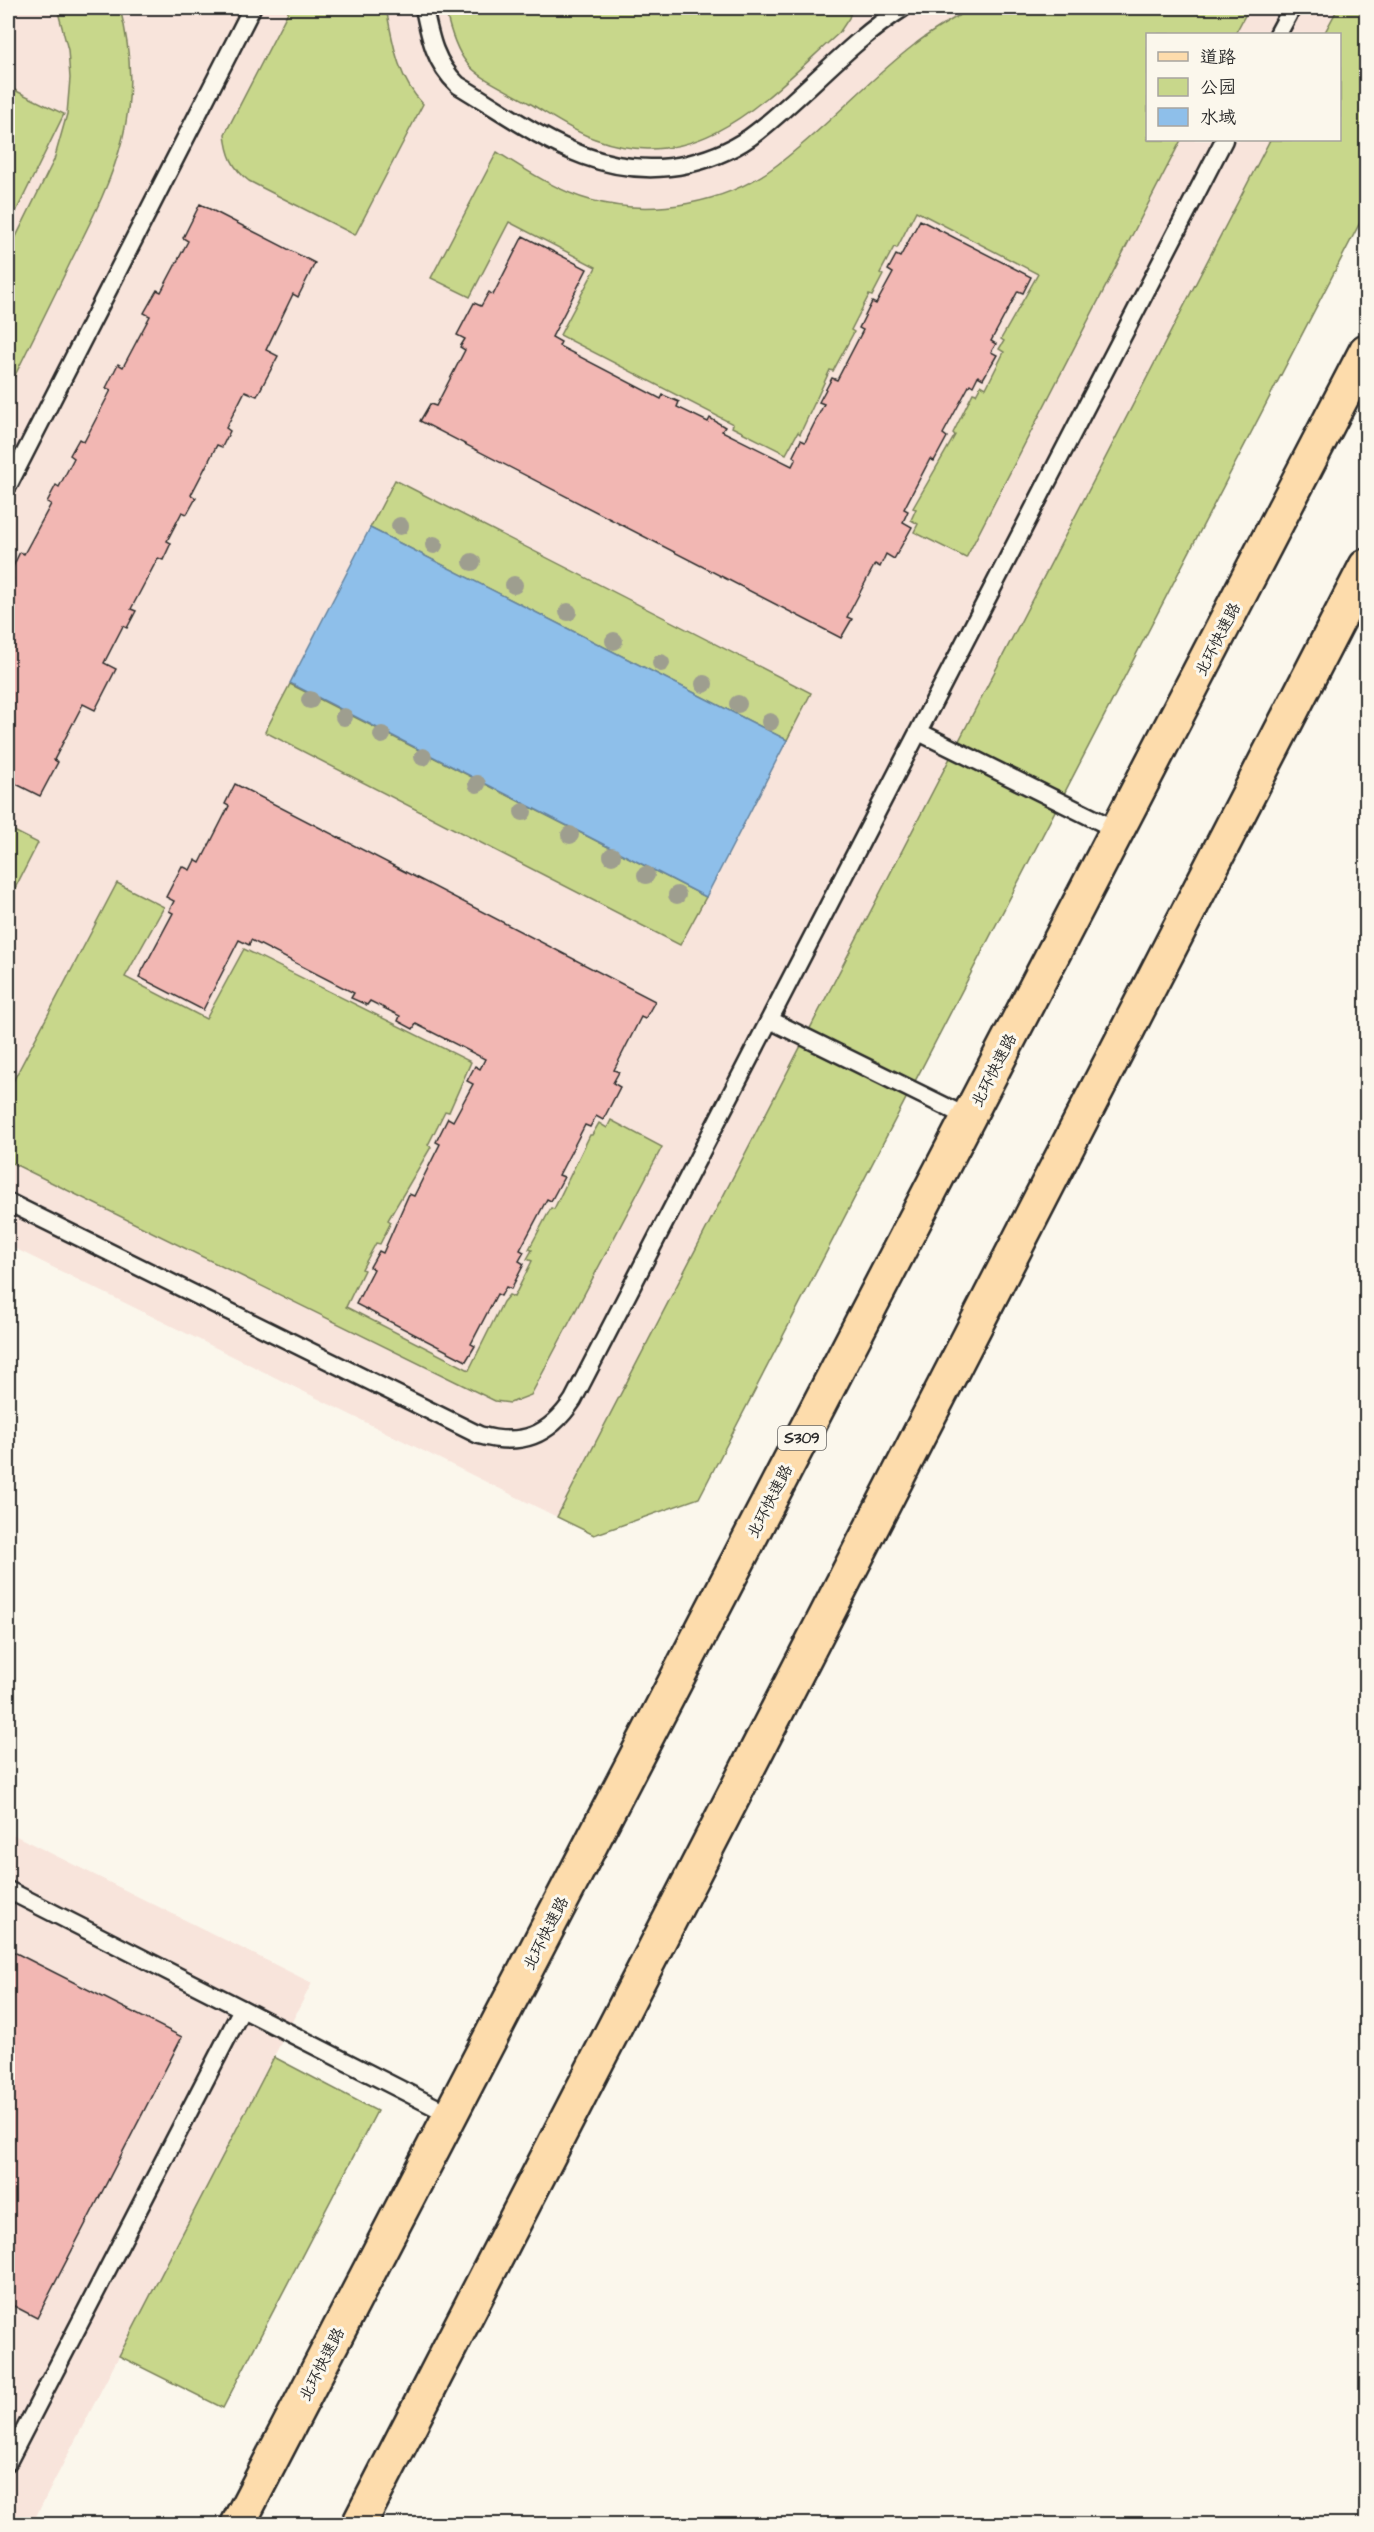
<svg xmlns="http://www.w3.org/2000/svg" width="1374" height="2532" font-family="'Architects Daughter','LXGW WenKai TC',sans-serif">
<rect width="100%" height="100%" fill="#fbf7ec"/>
<filter id="ink" filterUnits="userSpaceOnUse"><feTurbulence type="fractalNoise" baseFrequency=".0167" numOctaves="2"/><feDisplacementMap in="SourceGraphic" scale="12" xChannelSelector="R" yChannelSelector="G"/><feConvolveMatrix kernelMatrix="1 2 1 2 8 2 1 2 1" color-interpolation-filters="sRGB"/></filter>
<g filter="url(#ink)">
<g fill="#f8e4db">
<polygon points="8,8 1338,8 1324,34 1148,34 1148,140 1270,140 557,1517 8,1245"/>
<polygon points="8,1832 312,1983 32,2524 8,2524"/>
</g>
<g fill="#c8d78b" stroke="#7a815b" stroke-width="1.5">
<path d="M57 8H120C146 109 117 170 72 259 51 303 29 346 8 390V253L54 160 67 114 70 78 68 50Z"/>
<path d="M290 8H386C393 43 397 77 423 104L355 235 249 181C232 168 227 154 225 134Z"/>
<path d="M445 8H852L849 18 839 33C768 96 700 178 595 139 572 131 551 116 531 104 475 72 460 75 445 8Z"/>
<path d="M971 8H1249L1235 34H1148V140H1181L966 558 914 532 918 524 911 520 916 509 913 508 955 435 953 433 973 393 976 394 981 385 986 388 1004 352 999 349 1004 341 1001 339 1038 274 916 211 897 248 894 247 880 273 883 275 872 296 869 295 851 330 854 332 833 371 830 370 800 434 798 432 786 454 732 427 733 424 560 335 596 267 509 222 470 297 431 278 497 152C526 170 557 191 590 200 652 217 726 204 777 165 825 129 866 82 914 45 931 31 952 20 971 8Z"/>
<polygon points="1338,8 1366,8 1366,211 699,1498 594,1535 557,1517 1270,140 1340,140 1340,34 1324,34"/>
<polygon points="8,87 64,114 8,228"/>
<polygon points="395,480 811,693 787,740 370,528"/>
<polygon points="290,684 706,897 680,945 265,732"/>
<polygon points="8,828 38,843 8,902"/>
<polygon points="117,883 164,907 125,977 206,1019 244,949 471,1062 449,1112 445,1111 428,1145 431,1147 388,1220 391,1222 380,1244 376,1243 362,1269 364,1270 346,1307 469,1370 503,1302 509,1295 514,1297 532,1261 527,1259 532,1250 529,1249 551,1208 554,1209 590,1135 592,1135 599,1123 607,1128 611,1120 662,1147 531,1395 510,1403 495,1401 8,1161 8,1091"/>
<polygon points="274,2057 377,2111 223,2408 119,2356"/>
</g>
<polygon fill="#8ebfea" stroke="#66849e" stroke-width="1.5" points="370,528 787,740 706,897 290,683"/>
<g fill="#f2b7b3" stroke="#2b2b2b" stroke-width="1.5">
<polygon points="200,204 315,263 298,297 293,294 266,350 278,356 257,396 245,391 226,428 230,431 222,447 217,445 191,495 196,498 187,514 182,512 167,541 171,543 163,560 158,558 131,609 136,611 127,628 123,626 104,663 116,669 95,710 83,704 54,760 58,762 40,796 8,780 8,589 13,579 8,577 20,552 24,554 51,504 47,502 56,485 59,487 74,458 70,455 79,439 84,442 111,390 106,388 118,364 123,367 150,316 144,313 157,290 161,292 188,241 183,238"/>
<polygon points="920,220 1031,277 1023,293 1018,291 991,341 996,344 991,352 997,355 983,379 978,376 973,386 970,384 943,434 947,437 934,461 930,459 904,509 908,511 903,522 912,527 894,559 886,554 880,567 875,564 847,617 852,619 841,638 420,421 430,404 436,406 465,350 460,347 465,339 457,335 474,303 481,306 489,292 493,295 523,236 587,269 552,337 561,342 559,346 661,399 663,395 679,402 677,407 708,422 710,418 725,427 722,431 792,466 796,458 793,456 801,440 805,442 824,404 819,402 832,378 837,380 863,330 859,328 872,302 876,304 893,273 888,270 896,255 900,257"/>
<polygon points="235,784 655,1001 645,1019 641,1017 614,1070 619,1072 613,1083 620,1087 603,1120 596,1116 590,1127 585,1125 559,1175 564,1177 551,1201 547,1199 520,1250 524,1252 519,1261 524,1264 511,1289 506,1287 501,1296 497,1294 471,1344 475,1346 466,1361 356,1304 374,1269 370,1267 379,1251 383,1253 409,1194 414,1196 440,1144 436,1142 448,1118 453,1121 473,1084 467,1081 475,1066 480,1069 485,1059 416,1024 413,1029 398,1021 400,1016 370,1001 367,1005 351,998 354,993 251,940 249,945 239,940 203,1010 139,977 173,913 169,911 174,901 166,897 182,866 190,870 195,860 200,863 229,806 225,804"/>
<polygon points="8,1949 182,2037 37,2318 8,2303"/>
</g>
<g fill="none" stroke-linecap="round" stroke-linejoin="round">
<g stroke="#2b2b2b" stroke-width="21">
<g id="service">
<path d="M424 8C430 38 435 63 458 85 532 129 597 184 688 164 713 158 736 149 757 132 807 93 849 42 903 8"/>
<polyline points="1278,34 1292,8"/>
<polyline points="8,486 252,8"/>
<polyline points="919,732 1117,830"/>
<polyline points="770,1020 969,1118"/>
<path d="M8 1202 479 1435C521 1447 549 1436 573 1400L1224 140"/>
<polyline points="8,1890 451,2115"/>
<polyline points="8,2462 242,2009"/>
</g>
</g>
<g stroke="#2b2b2b" stroke-width="38">
<g id="primary">
<polyline points="238,2524 1366,351"/>
<polyline points="359,2524 1366,566"/>
</g>
</g>
<use href="#service" stroke="#fbf7ec" stroke-width="16"/>
<use href="#primary" stroke="#fddcac" stroke-width="33"/>
</g>
<g fill="#9e9e8f">
<circle cx="400" cy="526" r="9"/>
<circle cx="434" cy="545" r="9"/>
<circle cx="472" cy="562" r="9"/>
<circle cx="514" cy="585" r="9"/>
<circle cx="568" cy="612" r="9"/>
<circle cx="614" cy="641" r="9"/>
<circle cx="661" cy="663" r="9"/>
<circle cx="704" cy="684" r="9"/>
<circle cx="310" cy="700" r="9"/>
<circle cx="738" cy="704" r="9"/>
<circle cx="344" cy="717" r="9"/>
<circle cx="770" cy="722" r="9"/>
<circle cx="382" cy="735" r="9"/>
<circle cx="423" cy="757" r="9"/>
<circle cx="477" cy="784" r="9"/>
<circle cx="523" cy="812" r="9"/>
<circle cx="570" cy="835" r="9"/>
<circle cx="612" cy="856" r="9"/>
<circle cx="646" cy="875" r="9"/>
<circle cx="677" cy="895" r="9"/>
</g>
</g>
<g text-anchor="middle" stroke-width="6" stroke-linejoin="round" paint-order="stroke">
<rect fill="#fbf7ec" stroke="#696865" stroke-width="1.5" x="778" y="1426" width="48" height="24" rx="4.5"/>
<g font-size="15" font-weight="bold" fill="#2b2b2b">
<text x="802" y="1443">S309</text>
</g>
<g font-size="16" fill="#2b2b2b" stroke="#fbf7ec">
<text transform="translate(1217 639) rotate(-63)" y="6">北环快速路</text>
<text transform="translate(993 1070) rotate(-63)" y="6">北环快速路</text>
<text transform="translate(769 1501) rotate(-63)" y="6">北环快速路</text>
<text transform="translate(545 1933) rotate(-63)" y="6">北环快速路</text>
<text transform="translate(321 2364) rotate(-63)" y="6">北环快速路</text>
</g>
</g>
<rect width="1374" height="2532" fill="none" stroke="#fbf7ec" stroke-width="30"/>
<rect x="15" y="15" width="1344" height="2502" fill="none" stroke="#2b2b2b" stroke-width="2" filter="url(#ink)"/>
<rect x="1146" y="33" width="195" height="108" fill="#fbf7ec" stroke="#a8a59f" stroke-width="1.5"/>
<rect x="1158" y="52" width="30" height="9" fill="#fddcac" stroke="#a8a59f" stroke-width="1.5"/>
<text x="1200" y="63" font-size="18" fill="#2b2b2b">道路</text>
<rect x="1158" y="78" width="30" height="18" fill="#c8d78b" stroke="#a8a59f" stroke-width="1.5"/>
<text x="1200" y="93" font-size="18" fill="#2b2b2b">公园</text>
<rect x="1158" y="108" width="30" height="18" fill="#8ebfea" stroke="#a8a59f" stroke-width="1.5"/>
<text x="1200" y="123" font-size="18" fill="#2b2b2b">水域</text>
</svg>
